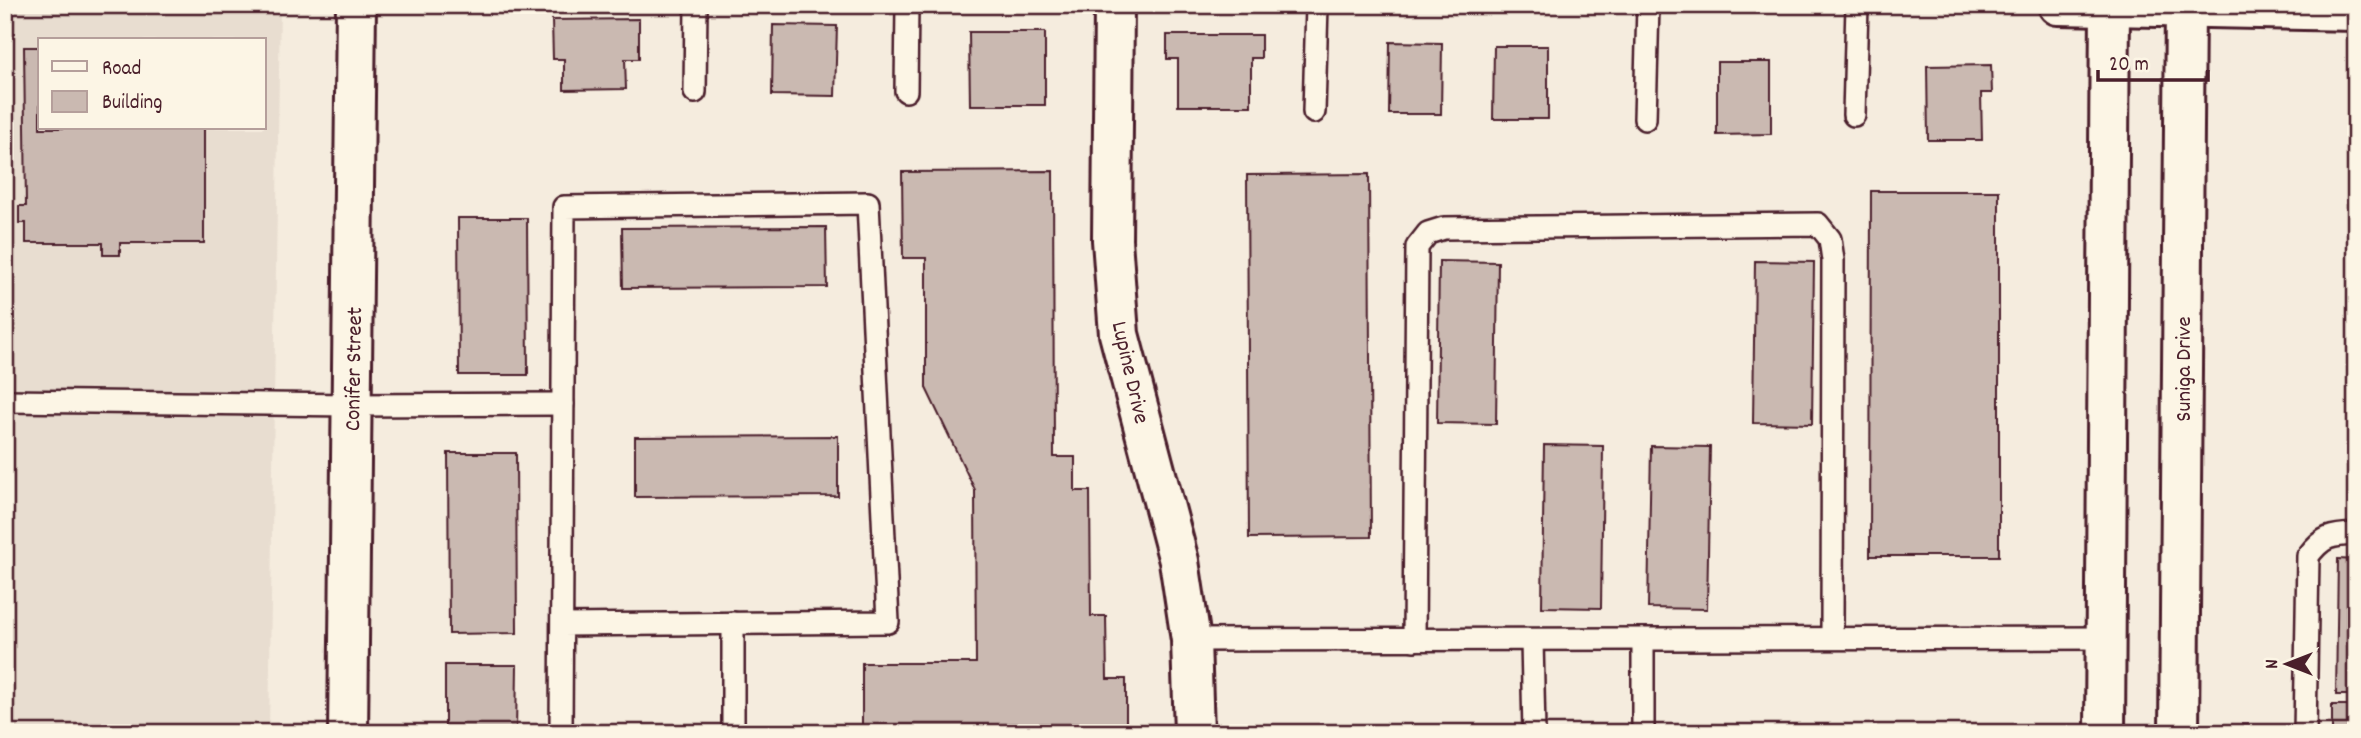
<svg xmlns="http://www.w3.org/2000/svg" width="2361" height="738" font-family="Dekko,sans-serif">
<rect width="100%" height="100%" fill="#f5ecde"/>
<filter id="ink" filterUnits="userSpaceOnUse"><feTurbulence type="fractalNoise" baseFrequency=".0143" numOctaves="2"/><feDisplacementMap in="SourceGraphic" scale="14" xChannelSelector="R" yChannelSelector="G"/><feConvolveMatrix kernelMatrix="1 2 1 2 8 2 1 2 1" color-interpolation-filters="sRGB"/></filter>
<g filter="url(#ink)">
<path fill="#e8ddd0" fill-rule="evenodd" d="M5 5H280L269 733H5ZM40 40H264V128H40Z"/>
<g fill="#cab9b1" stroke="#4a1f2b" stroke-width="2">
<polygon points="639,19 639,59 625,59 626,89 564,90 564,59 553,59 552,20"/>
<polygon points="773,25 837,26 835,96 772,95"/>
<polygon points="969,32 1045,32 1045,105 970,105"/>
<polygon points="1167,35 1261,35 1261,58 1251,58 1251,106 1178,106 1178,59 1167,59"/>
<polygon points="1390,42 1442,43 1441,114 1389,114"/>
<polygon points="1494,46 1548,46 1548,119 1493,119"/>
<polygon points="24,47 40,47 40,128 204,128 204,243 120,243 120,255 103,255 103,243 26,243 26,223 19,223 19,206 26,206"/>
<polygon points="1717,62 1771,62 1771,134 1717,135"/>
<polygon points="1991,65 1992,93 1981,93 1982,140 1928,140 1927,66"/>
<polygon points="1053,171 1054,457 1075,457 1075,491 1090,491 1091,616 1106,616 1107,679 1126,679 1126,733 862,733 862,663 976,663 975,490 926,388 926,258 903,258 902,172"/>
<polygon points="1369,174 1371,537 1249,538 1247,175"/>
<polygon points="1871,191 1999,191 1999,556 1870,556"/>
<polygon points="458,218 527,218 528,375 459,375"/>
<polygon points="826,227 827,287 623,288 622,228"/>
<polygon points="1439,261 1498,262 1496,424 1437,423"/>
<polygon points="1755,261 1814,262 1812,424 1753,423"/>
<polygon points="838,436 838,496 635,497 635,437"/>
<polygon points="1544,445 1603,446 1601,608 1542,607"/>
<polygon points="1651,446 1710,447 1707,609 1648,608"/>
<polygon points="448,453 516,453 517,633 449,634"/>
<polygon points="2338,559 2356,560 2356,695 2336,695"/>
<polygon points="445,665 517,665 516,733 445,733"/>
<rect x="2332" y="705" width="24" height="28"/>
</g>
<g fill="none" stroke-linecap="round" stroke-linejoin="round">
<g stroke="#4a1f2b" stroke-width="26">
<g id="service">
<polyline points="906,91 907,5"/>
<polyline points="695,92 696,5"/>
<polyline points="1314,112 1317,5"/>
<polyline points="1854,115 1857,5"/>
<polyline points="1645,119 1648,5"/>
<polyline points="5,401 352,405 563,404"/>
<polyline points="733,623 733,733"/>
<polyline points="1643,639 1643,733"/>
<polyline points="1191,640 2106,638"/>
<polyline points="1414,640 1417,247 1428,233 1444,228 1818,224 1830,239 1833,260 1832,638"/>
<polyline points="1532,640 1534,733"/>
<polyline points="561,733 564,207 868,203 888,622 562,625"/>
<path d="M2305 733 2308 556C2323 536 2331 535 2356 534"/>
</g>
</g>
<g stroke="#4a1f2b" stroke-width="44">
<g id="minor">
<polyline points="1114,5 1112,240 1119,334 1179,561 1191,640 1194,733"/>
<polyline points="2058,5 2356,11"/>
<polyline points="348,733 356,5"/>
<polyline points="2105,733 2110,5"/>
<polyline points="2179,733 2185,5"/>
</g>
</g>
<use href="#service" stroke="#fcf5e5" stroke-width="21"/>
<use href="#minor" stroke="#fcf5e5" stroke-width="38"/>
</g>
</g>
<g text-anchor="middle" stroke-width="5" stroke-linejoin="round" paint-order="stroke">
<g font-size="23" fill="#4a1f2b" stroke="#fcf5e5">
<text transform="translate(352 369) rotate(-89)" y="8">Conifer Street</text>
<text transform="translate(2182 369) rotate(-90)" y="8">Suniga Drive</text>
<text transform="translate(1132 372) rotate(77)" y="8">Lupine Drive</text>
</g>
</g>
<rect width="2361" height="738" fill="none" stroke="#fcf5e5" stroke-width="28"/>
<rect x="14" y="14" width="2333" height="710" fill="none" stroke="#4a1f2b" stroke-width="2.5" filter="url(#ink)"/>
<rect x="38" y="38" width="228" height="91" fill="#fcf5e5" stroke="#b59f9b" stroke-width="2"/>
<rect x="52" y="61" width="35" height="10" fill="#fcf5e5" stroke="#b59f9b" stroke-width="2"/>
<text x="102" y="74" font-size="21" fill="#4a1f2b">Road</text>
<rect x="52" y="91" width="35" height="21" fill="#cab9b1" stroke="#b59f9b" stroke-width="2"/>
<text x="102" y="108" font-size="21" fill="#4a1f2b">Building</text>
<g transform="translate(2287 664) rotate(270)" stroke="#fcf5e5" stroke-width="5" paint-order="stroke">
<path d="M0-5L12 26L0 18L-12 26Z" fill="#4a1f2b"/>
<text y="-10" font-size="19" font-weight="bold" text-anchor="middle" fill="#4a1f2b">N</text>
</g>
<path d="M2098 70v10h110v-10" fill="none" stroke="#4a1f2b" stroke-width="3.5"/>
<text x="2109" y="70" font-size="21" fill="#4a1f2b" stroke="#fcf5e5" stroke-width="5" paint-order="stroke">20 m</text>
</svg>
